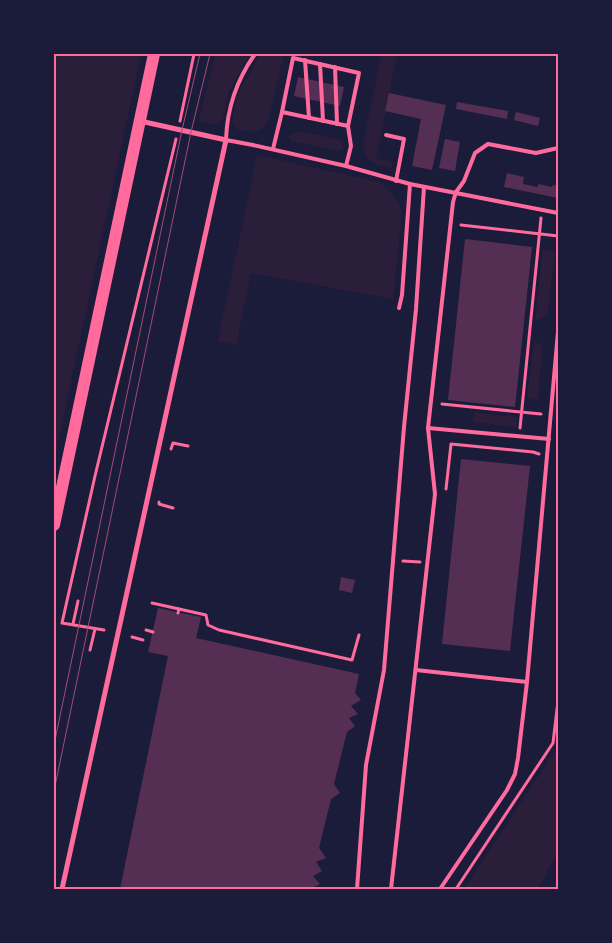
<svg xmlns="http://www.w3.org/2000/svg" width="612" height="943" font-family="Manrope,sans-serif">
<rect width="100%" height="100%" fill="#1b1b3a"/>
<g fill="#2a1e3b">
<polygon points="54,54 141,54 54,460"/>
<polygon points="215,54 250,54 229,91 223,119 216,125 199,121"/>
<path d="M261 54H284L267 124C256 134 250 133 237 129L232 122 237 95Z"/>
<path d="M375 54H397L376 158 393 163 392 168C376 164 366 164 363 145L381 56Z"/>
<polygon points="299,131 340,140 342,143 343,148 337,151 292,141 289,138 290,135"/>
<path d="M257 155 379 182C391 190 396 198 402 211L393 299 251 273 236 345 218 341Z"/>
<polygon points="543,249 555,251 548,311 542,318 535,321"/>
<polygon points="534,340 541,345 542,350 538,400 527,399"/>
<polygon points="474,412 517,417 516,427 473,422"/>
<polygon points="558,746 558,850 538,889 464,889"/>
</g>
<g fill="#542f53">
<polygon points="298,77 344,87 340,106 294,96"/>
<polygon points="389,93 446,105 432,170 412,166 421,119 385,111"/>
<polygon points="457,102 508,111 507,119 456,109"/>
<polygon points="516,112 540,118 538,126 514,120"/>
<polygon points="445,139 460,142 455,171 439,168"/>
<polygon points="507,173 524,177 523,184 538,187 538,184 552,187 553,185 558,186 558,198 504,187"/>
<polygon points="465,239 532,247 515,407 448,400"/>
<polygon points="461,459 530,466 510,651 442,644"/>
<polygon points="341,577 355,580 352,593 339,590"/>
<polygon points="158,608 201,617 196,638 359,674 355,693 361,700 351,706 358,714 349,718 355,726 347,732 334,784 340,793 331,799 319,848 326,858 316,862 322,871 313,876 320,884 311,889 120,889 168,656 148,652"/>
</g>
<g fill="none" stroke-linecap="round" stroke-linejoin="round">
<g stroke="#ff6b9d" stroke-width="3">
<polyline points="180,121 194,54"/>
<polyline points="461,225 558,236"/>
<polyline points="442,404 541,414"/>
<polyline points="520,428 541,218"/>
<polyline points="171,449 173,443 188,446"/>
<polyline points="446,489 451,444 533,452 539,454"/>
<polyline points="159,502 159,504 173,508"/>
<polyline points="403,561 420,562"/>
<polyline points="152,603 179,609 178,613"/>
<polyline points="179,609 206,615 208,625 219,630 352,660 359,635"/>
<polyline points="73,624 78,601"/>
<polyline points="104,630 62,623 95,476 176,139"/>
<polyline points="146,630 153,632"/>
<polyline points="132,637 143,640"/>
<polyline points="90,650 95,629"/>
<polyline points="456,889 553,743 558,701"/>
</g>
<g stroke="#ff6b9d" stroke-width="4">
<path d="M255 54C236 81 227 108 226 140L253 145 346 166 410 184 558 213"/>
<polyline points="305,60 309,118"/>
<polyline points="320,64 323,121"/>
<polyline points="335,67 337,124"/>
<polyline points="282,112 293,58 359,73 348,126"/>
<polyline points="386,135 404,139 396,181"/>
<polyline points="273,149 282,112 348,126 351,146 346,166"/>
<polyline points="399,308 402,295 410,184"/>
<polyline points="428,428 549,439"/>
<polyline points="416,670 527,682"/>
<polyline points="357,889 366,765 384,670 404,427 416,309 424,187"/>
<polyline points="391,889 435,494 428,428 453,202 456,192 464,181 475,153 488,144 536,153 558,148"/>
<polyline points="440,889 507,790 515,774 518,758 527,682 558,332"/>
</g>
<polyline stroke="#ff6b9d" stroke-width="5" points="62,889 226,140 140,121"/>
<polyline stroke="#ff6b9d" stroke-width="12" points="54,525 154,54"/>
<g stroke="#a44b75" stroke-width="1">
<polyline points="54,745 182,130 200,54"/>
<polyline points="54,791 191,132 210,54"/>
</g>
</g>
<rect width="612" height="943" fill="none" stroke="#1b1b3a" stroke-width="110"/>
<rect x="55" y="55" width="502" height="833" fill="none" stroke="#ff6b9d" stroke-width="2"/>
</svg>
